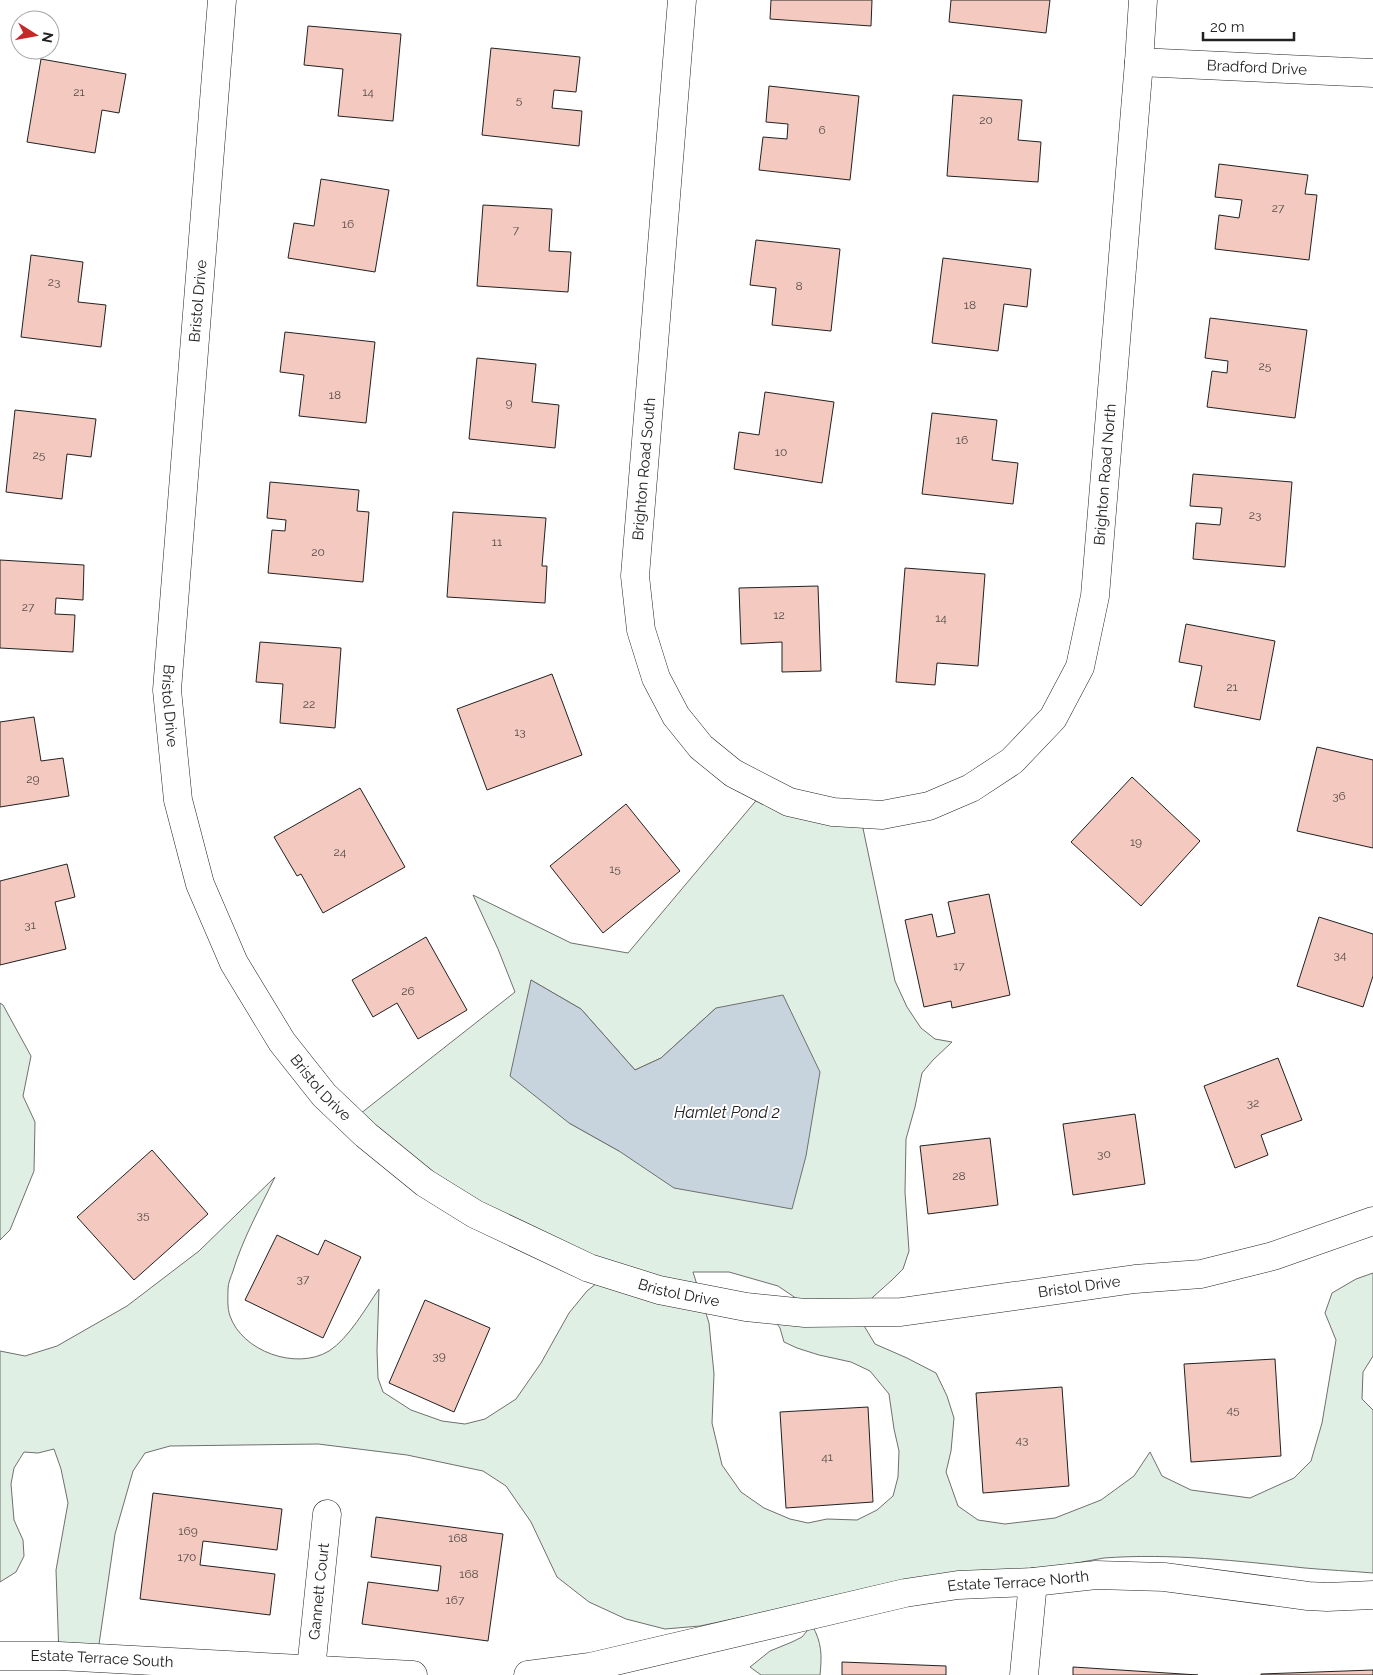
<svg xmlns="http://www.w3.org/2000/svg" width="1373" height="1675" font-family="Raleway,sans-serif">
<rect width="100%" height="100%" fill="#fff"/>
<g fill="#e0efe3" stroke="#6f6f6f" fill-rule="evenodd">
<path d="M765 790 860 814 895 981 907 1007 921 1028 935 1039 952 1042 933 1060 922 1073 915 1107 906 1139 905 1192 909 1251 903 1269 892 1280 873 1297 860 1319 875 1344 907 1358 936 1373 947 1396 954 1418 951 1451 946 1472 958 1506 978 1520 1005 1524 1055 1518 1101 1500 1134 1476 1150 1452 1162 1476 1191 1490 1250 1498 1294 1478 1311 1461 1322 1423 1336 1340 1325 1313 1332 1293 1356 1279 1373 1273V1356L1363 1372 1362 1399 1373 1410V1573C1350 1571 1327 1570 1305 1568 1238 1561 1171 1553 1104 1558L793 1614 742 1617 700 1626 665 1629 626 1619 589 1602 557 1577 531 1522 506 1486 483 1471 407 1455 318 1444 170 1446 145 1453 133 1471 115 1534 97 1658 59 1656 56 1570 68 1503 61 1469 54 1449 38 1453 24 1452 14 1468 11 1484 14 1520 23 1540 24 1556 16 1572 0 1582V1351L25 1356 57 1346 127 1306 199 1251 275 1177C260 1208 243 1238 233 1271 231 1277 228 1283 228 1289 228 1297 227 1308 230 1316 242 1351 296 1371 329 1351 349 1338 365 1309 379 1289L377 1350 378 1378 383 1392 411 1410 442 1421 465 1424 485 1419 516 1399 541 1363 569 1313 587 1291 602 1279 351 1121 515 992 498 949 473 895 571 943 628 953ZM531 980 581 1009 635 1070 661 1058 716 1008 619 1151 569 1123ZM693 1272H729L778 1286 800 1301 773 1318 780 1328 784 1342 797 1348 819 1355 851 1362 870 1371 889 1394 894 1429 899 1451 898 1477 893 1496 877 1510 857 1520 827 1519 808 1523 790 1519 764 1508 741 1492 722 1465 712 1423 714 1374 709 1323Z"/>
<polygon points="0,1003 3,1005 31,1056 23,1096 35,1122 34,1171 10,1230 0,1240"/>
<path d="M812 1625C822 1643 822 1655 820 1675H761L750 1667 770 1651 792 1642 802 1637Z"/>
</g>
<polygon fill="#c7d3dd" stroke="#6f6f6f" points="531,980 581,1009 635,1070 661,1058 716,1008 783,995 820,1072 806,1156 792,1209 674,1188 619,1151 569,1123 510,1076"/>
<g fill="#f3c9c0" stroke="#222">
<polygon points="771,0 872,0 871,26 770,19"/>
<polygon points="951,0 1050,0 1046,33 949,22"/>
<polygon points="308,26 401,34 393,121 338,116 343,69 304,65"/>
<polygon points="491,48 580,57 576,92 554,90 552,108 582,111 579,146 482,135"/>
<polygon points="41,59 126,74 119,113 102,110 95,153 27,142"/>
<polygon points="769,86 859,96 850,180 759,170 763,137 787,139 788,124 766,122"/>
<polygon points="953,95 1022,100 1018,140 1041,142 1038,182 947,176"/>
<polygon points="1219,164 1308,175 1305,194 1317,195 1309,260 1215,249 1219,215 1239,218 1242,200 1215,197"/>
<polygon points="321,179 389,190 375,272 288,258 294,223 314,226"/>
<polygon points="483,205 552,209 549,251 571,252 568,292 477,286"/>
<polygon points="756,240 840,249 831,331 772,325 776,288 750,285"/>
<polygon points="31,255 83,262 78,302 106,305 101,347 21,337"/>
<polygon points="943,258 1031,269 1027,307 1004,304 998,351 932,343"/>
<polygon points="1210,318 1307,330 1295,418 1207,407 1212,371 1227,373 1228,361 1205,358"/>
<polygon points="285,332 375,342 366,423 299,416 304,375 280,372"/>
<polygon points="477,358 536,364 532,402 559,405 555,448 469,439"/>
<polygon points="765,392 834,402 822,483 734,469 739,432 759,435"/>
<polygon points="15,410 96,419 91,457 67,454 62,499 6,492"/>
<polygon points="932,413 997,420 992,460 1018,463 1013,504 922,494"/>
<polygon points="1193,474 1292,482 1285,567 1193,559 1196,523 1220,525 1222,508 1190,506"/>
<polygon points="270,482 359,490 357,511 369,512 363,582 268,573 272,530 285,531 286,520 267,518"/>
<polygon points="453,512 546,518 542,566 547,566 545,603 447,597"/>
<polygon points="0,560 84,565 83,600 56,598 55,614 75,615 73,652 0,648"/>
<polygon points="905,568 985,574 978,666 937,663 935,685 896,682"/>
<polygon points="818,586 821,671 782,672 782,642 741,644 739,588"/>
<polygon points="1186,624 1275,641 1260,720 1194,707 1202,666 1179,662"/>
<polygon points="260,642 341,648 335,728 280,723 283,684 256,682"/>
<polygon points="552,674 582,755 487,790 457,709"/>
<polygon points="34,717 41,761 63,758 69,796 0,807 0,722"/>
<polygon points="1317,747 1373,760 1373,848 1297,831"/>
<polygon points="1132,777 1200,841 1141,906 1071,842"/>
<polygon points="360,788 405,867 323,913 301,874 297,876 274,837"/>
<polygon points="626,804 680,871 603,933 550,866"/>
<polygon points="67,864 75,897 55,902 66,949 0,965 0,881"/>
<polygon points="989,894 1010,995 952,1008 951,1001 924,1007 905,920 932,914 937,937 955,933 948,902"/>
<polygon points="1319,917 1373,934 1373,976 1363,1007 1297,986"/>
<polygon points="426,937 467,1010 418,1039 397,1003 373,1017 352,980"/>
<polygon points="1278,1058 1302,1120 1261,1135 1268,1155 1235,1168 1204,1086"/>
<polygon points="1135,1114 1145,1184 1073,1195 1063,1124"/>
<polygon points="990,1138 998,1205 928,1214 920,1146"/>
<polygon points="152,1150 208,1214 134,1280 77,1217"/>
<polygon points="277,1235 318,1255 325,1240 361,1257 323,1338 245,1300"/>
<polygon points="425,1300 490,1328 454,1412 389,1383"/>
<polygon points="1275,1359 1281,1456 1191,1462 1184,1364"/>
<polygon points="1062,1387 1069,1486 983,1493 976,1393"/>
<polygon points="868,1407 873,1502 786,1508 780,1412"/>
<polygon points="153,1493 282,1509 277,1550 203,1541 200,1565 275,1574 270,1615 140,1599"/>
<polygon points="376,1517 503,1534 488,1641 362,1624 368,1582 438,1591 441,1566 371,1557"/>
<polygon points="842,1662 946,1666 946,1675 842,1675"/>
<polygon points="1073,1667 1198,1675 1073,1675"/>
<polygon points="1373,1670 1373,1675 1261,1675 1261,1674"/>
</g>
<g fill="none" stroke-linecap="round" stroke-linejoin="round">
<g stroke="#222" stroke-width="29">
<g id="minor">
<path id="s1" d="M222 0 167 690 178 800 200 884 234 963 282 1042 324 1095 366 1135 425 1183 475 1214 589 1268 659 1290 746 1307 805 1313 901 1312 1135 1279 1201 1274 1273 1256 1373 1221"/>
<path id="s2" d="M682 0 635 576 641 630 656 678 676 716 701 747 733 773 789 802 833 812 882 815 929 806 971 788 1012 761 1053 718 1080 667 1095 596 1139 62 1143 0"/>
<path id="s3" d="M1139 62 1373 73"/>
<path id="s4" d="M0 1656H59L413 1675"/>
<path id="s5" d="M311 1669 327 1514"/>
<path id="s6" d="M528 1675 590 1667 905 1593 958 1585 1033 1582 1096 1575 1164 1577 1308 1596 1327 1597 1373 1595"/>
<polyline points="1024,1675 1033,1582"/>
</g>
</g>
<use href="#minor" stroke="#fff" stroke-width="28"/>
</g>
<g text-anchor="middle" stroke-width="4" stroke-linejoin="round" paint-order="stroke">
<g font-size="12" fill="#564c4a">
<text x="79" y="96">21</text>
<text x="368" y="96">14</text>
<text x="519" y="104">5</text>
<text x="986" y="124">20</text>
<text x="822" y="134">6</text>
<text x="1278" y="212">27</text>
<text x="348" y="228">16</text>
<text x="516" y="234">7</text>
<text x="54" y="286">23</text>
<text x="799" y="290">8</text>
<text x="970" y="309">18</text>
<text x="1265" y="370">25</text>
<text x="335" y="399">18</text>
<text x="509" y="407">9</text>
<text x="962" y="444">16</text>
<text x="781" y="456">10</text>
<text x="39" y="459">25</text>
<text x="1255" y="519">23</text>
<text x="497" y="546">11</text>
<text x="318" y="556">20</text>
<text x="28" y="611">27</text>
<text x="779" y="619">12</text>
<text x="941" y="622">14</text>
<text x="1232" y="691">21</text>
<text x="309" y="708">22</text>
<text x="520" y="736">13</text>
<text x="33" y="783">29</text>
<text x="1339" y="800">36</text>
<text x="1136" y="846">19</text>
<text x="340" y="856">24</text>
<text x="615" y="873">15</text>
<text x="30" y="929">31</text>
<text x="1340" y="959">34</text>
<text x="959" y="970">17</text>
<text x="408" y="995">26</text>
<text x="1253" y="1107">32</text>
<text x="1104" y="1158">30</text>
<text x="959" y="1180">28</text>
<text x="143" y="1219">35</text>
<text x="303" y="1283">37</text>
<text x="439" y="1360">39</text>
<text x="1233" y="1414">45</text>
<text x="1022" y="1444">43</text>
<text x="827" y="1461">41</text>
<text x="188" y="1535">169</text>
<text x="458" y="1542">168</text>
<text x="187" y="1561">170</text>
<text x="469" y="1578">168</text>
<text x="455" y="1604">167</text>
</g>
<g font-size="15" fill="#222" stroke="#fff">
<text dy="5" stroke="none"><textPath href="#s3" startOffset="118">Bradford Drive</textPath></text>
<text transform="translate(198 301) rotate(-85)" y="5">Bristol Drive</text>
<text transform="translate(644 469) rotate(-85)" y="5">Brighton Road South</text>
<text dy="5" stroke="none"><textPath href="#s2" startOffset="1418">Brighton Road North</textPath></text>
<text dy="5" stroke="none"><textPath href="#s1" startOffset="708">Bristol Drive</textPath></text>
<text dy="5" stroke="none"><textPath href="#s1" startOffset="1128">Bristol Drive</textPath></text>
<text dy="5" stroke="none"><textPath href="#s1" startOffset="1952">Bristol Drive</textPath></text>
<text dy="5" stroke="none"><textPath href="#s1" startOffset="1548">Bristol Drive</textPath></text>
<text dy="5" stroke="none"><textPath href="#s6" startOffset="500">Estate Terrace North</textPath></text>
<text dy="5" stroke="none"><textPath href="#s5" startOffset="78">Gannett Court</textPath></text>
<text dy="5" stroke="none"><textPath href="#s4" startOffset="102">Estate Terrace South</textPath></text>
</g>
<g font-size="16" font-style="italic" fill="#222" stroke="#fff">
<text x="727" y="1118">Hamlet Pond 2</text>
</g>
</g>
<g transform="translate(35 35) rotate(101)"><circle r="24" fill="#ffffff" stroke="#a7a7a7"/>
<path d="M0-4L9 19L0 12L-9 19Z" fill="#c62828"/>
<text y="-8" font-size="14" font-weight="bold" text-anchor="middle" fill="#222222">N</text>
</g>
<path d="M1203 32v8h91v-8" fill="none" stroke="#222222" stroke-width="2.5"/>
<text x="1210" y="32" font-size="15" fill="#222222" stroke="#ffffff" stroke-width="4" paint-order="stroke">20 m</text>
</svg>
